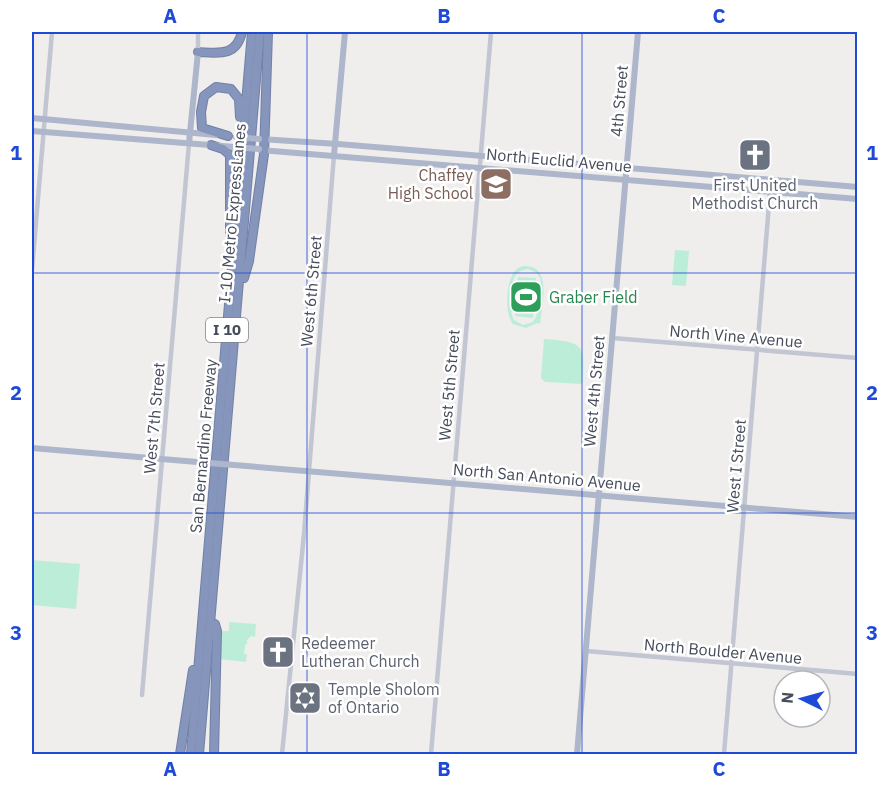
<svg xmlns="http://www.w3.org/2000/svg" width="889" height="786" font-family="'IBM Plex Sans',sans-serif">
<rect width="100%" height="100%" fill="#f0eded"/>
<g fill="#bcedd9" fill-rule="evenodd">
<polygon points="675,250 689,251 686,286 672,285"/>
<path d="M523 266C553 264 542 305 540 324L537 323 526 328 513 324C505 315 506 287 512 276 514 270 518 268 523 266ZM528 269C533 271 537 272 540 278 543 287 539 315 533 322L523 325 514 320C509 312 510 284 515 276 518 271 523 270 528 269Z"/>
<polygon points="518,277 536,278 533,318 515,316"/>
<path d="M544 339C585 342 585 345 582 384L545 382 541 378Z"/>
<polygon points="32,560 80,564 76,609 32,605"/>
<polygon points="229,622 256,624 255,637 251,636 247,640 247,644 245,645 244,654 247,654 246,662 219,659 221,631 229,631"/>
</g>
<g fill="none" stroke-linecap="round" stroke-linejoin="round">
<g stroke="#7180a6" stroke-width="10">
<g id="highway">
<path d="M198 52C219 53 236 57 242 32"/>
<polyline points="228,136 202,128 201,112 204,96 216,87 231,89 239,99 240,117"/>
<polyline points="211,145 223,149 230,155 230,242"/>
<polyline points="244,278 249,261 264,154 268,32"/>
<polyline points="180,754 193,670"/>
<polyline points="191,754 252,32"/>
<polyline points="199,754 260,32"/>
<polyline points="214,754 217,631 215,624"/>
</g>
</g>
<g stroke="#c1c6d2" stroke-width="4.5">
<polyline points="198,52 198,32"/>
<polyline points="32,270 52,32"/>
<polyline points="612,338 858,358"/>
<polyline points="586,651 858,674"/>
<polyline points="142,695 189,143"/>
<polyline points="282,754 304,534 334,155"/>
<polyline points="431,754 491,32"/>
<polyline points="724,754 771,180"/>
</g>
<g stroke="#adb6cb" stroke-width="6">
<polyline points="32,118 216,135"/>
<polyline points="32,131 235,147"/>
<polyline points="260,139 338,144 858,187"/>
<polyline points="189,143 198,52"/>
<polyline points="260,150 858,199"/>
<polyline points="334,155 345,32"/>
<polyline points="32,448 209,463"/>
<polyline points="234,465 858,517"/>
<polyline points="577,754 638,32"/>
</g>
<use href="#highway" stroke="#8695bb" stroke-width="8"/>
<g stroke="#adb6cb" stroke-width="6">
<polyline points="236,137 259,139"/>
<polyline points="235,147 259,149"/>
<polyline points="209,463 234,465"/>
</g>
</g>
<path fill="none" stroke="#1f4ad8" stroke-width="1.5" stroke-opacity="0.55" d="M307 32V754M582 32V754M32 273H858M32 513H858"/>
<defs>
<g id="church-square" transform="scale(1.725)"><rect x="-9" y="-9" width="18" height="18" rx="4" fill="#6b7280" stroke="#fff"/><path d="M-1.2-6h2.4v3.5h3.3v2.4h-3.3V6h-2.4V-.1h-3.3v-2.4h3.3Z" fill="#fff"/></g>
<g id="school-square" transform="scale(1.725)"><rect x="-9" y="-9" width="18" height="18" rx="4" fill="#8d6e63" stroke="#fff"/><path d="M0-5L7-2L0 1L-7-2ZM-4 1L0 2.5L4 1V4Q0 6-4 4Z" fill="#fff"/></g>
<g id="stadium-square" transform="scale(1.725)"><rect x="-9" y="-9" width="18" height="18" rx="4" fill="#2e9e5b" stroke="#fff"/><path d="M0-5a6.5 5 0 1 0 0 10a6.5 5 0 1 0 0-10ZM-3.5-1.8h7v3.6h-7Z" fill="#fff"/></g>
<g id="synagogue-square" transform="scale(1.725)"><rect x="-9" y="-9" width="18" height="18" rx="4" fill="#6b7280" stroke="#fff"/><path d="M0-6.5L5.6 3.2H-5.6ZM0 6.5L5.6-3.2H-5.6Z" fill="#fff"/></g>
</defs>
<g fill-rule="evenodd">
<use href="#church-square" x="755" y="155"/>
<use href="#school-square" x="496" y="184"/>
<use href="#stadium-square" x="526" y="297"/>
<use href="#church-square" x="278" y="652"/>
<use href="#synagogue-square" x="305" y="698"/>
</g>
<g text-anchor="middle" stroke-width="5" stroke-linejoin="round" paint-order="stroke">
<rect fill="#fff" stroke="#7e828c" stroke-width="1.5" x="206" y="318" width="42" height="24" rx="4.5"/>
<g font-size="15" font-weight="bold" fill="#464c5a">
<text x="227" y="335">I 10</text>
</g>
<g font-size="16" fill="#464c5a" stroke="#fff">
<text transform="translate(619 101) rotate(-85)" y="6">4th Street</text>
<text transform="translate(559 160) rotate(5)" y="6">North Euclid Avenue</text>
<text transform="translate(232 213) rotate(-85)" y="6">I-10 Metro ExpressLanes</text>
<text transform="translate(311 291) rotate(-85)" y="6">West 6th Street</text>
<text transform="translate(736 336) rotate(5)" y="6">North Vine Avenue</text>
<text transform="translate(449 385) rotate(-85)" y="6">West 5th Street</text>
<text transform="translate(594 391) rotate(-85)" y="6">West 4th Street</text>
<text transform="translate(154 418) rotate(-85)" y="6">West 7th Street</text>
<text transform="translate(203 446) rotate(-85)" y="6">San Bernardino Freeway</text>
<text transform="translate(736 466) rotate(-85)" y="6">West I Street</text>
<text transform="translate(547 477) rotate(5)" y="6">North San Antonio Avenue</text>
<text transform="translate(723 651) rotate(5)" y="6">North Boulder Avenue</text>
</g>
<g font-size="16" fill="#785e54" stroke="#fff" text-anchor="end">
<text x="473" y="181">Chaffey<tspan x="473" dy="18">High School</tspan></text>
</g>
<g font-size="16" fill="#5b616d" stroke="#fff" text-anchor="start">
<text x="755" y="191" text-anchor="middle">First United<tspan x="755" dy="18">Methodist Church</tspan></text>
<text x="301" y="649">Redeemer<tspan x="301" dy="18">Lutheran Church</tspan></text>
<text x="328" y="695">Temple Sholom<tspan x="328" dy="18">of Ontario</tspan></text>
</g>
<g font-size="16" fill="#27864d" stroke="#fff" text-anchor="start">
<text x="549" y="303">Graber Field</text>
</g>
</g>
<rect width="889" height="786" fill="none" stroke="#ffffff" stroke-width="66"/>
<g transform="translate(802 699) rotate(275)"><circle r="28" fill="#ffffff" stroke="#b5b7bd" stroke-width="1.5"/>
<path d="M0-4.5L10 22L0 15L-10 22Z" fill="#1f4ad8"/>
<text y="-9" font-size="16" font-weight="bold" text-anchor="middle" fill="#464c5a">N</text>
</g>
<rect x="33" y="33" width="823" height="720" fill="none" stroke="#1f4ad8" stroke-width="2"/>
<g font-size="20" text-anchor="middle" font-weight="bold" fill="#1f4ad8">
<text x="170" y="23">A</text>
<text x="444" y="23">B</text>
<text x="719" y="23">C</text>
<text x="16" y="160">1</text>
<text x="872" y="160">1</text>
<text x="16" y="400">2</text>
<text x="872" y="400">2</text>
<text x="16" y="640">3</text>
<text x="872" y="640">3</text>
<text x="170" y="776">A</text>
<text x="444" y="776">B</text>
<text x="719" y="776">C</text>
</g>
</svg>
